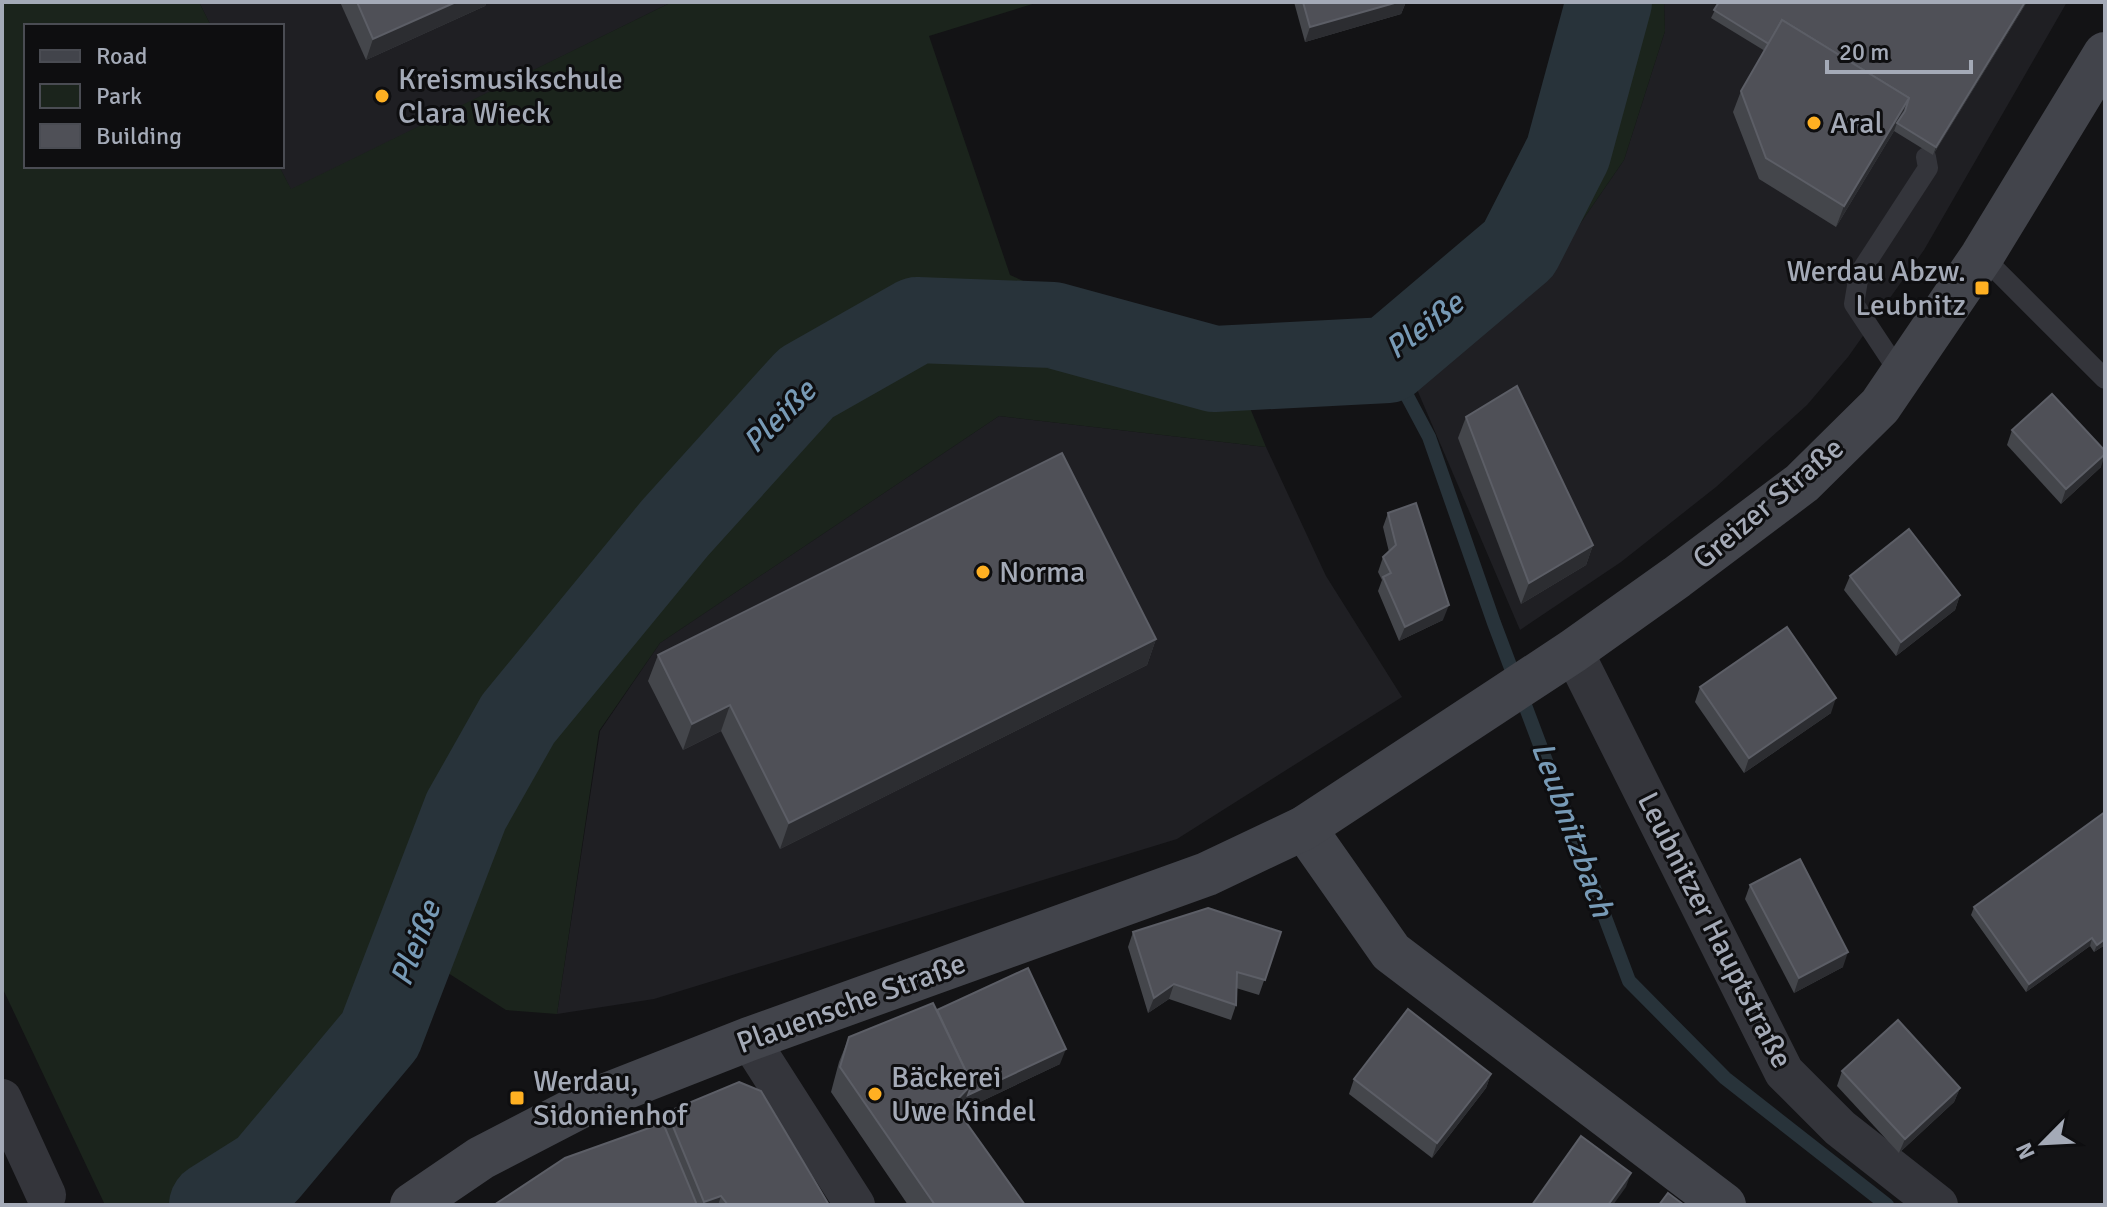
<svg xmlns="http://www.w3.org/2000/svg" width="2107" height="1207" font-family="Signika,sans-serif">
<rect width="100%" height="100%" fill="#131315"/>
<g fill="#1f1f23">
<polygon points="199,2 672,2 291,190 279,166 282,166 282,26 211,26"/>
<polygon points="1664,2 2067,2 1924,250 1848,357 1807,405 1716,487 1621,562 1520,630 1413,380 1471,338 1546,273 1624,160 1665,31"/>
<polygon points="999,416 1266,447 1326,576 1402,697 1177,839 654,999 557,1014 600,731 660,643"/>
</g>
<polygon fill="#1b241c" points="2,2 199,2 211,26 26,26 26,166 279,166 291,189 672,2 1039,2 929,36 1010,275 1059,297 1167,336 1268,345 1391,323 1482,248 1532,178 1572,45 1577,2 1664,2 1665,31 1624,160 1546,273 1471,338 1413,380 1390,383 1241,386 1266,447 999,416 660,643 599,731 557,1014 506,1010 412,950 380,1035 266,1171 212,1205 105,1205 2,987"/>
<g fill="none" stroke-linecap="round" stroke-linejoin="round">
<polyline stroke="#28333a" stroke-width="14" points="1388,360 1429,437 1494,623 1629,981 1725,1078 1887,1205"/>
<polyline stroke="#28333a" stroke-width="86" points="212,1205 266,1171 380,1035 466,811 518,719 675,528 806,383 917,320 1053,325 1214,369 1388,360 1519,249 1568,153 1609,2"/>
<g stroke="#34353b" stroke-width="20">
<polyline points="1982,256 2105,379"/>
<polyline points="1901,375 1854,304 1859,274 1928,168 1926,157"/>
</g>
<g stroke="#34353b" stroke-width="40">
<polyline points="1573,651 1784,1072 1840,1128 1938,1205"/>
<polyline points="749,1039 855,1205"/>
<polyline points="2,1099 46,1195"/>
</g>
<g stroke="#42444b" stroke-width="44">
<polyline points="1304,828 1391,952 1724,1205"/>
<polyline points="412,1205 481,1158 591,1101 749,1039 1207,874 1304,828 1573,651 1677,577 1802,483 1880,406 1982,256 2105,54"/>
</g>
</g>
<g fill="#44464b">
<polygon points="340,2 487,2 485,6 366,60"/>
<polygon points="1294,2 1406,2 1401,14 1305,42"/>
<polygon points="1719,2 2027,2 1933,155 1894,131 1836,227 1759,179 1733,112 1741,91 1765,51 1711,18"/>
<polygon points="1466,417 1593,545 1586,565 1521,604 1458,438"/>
<polygon points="2012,430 2101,467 2061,504 2007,445"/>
<polygon points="1388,513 1443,620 1399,641 1378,591 1382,580 1378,572 1383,557 1389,552 1383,527"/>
<polygon points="1850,576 1960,595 1955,610 1896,656 1844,590"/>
<polygon points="1156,639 1147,665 780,849 721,731 683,750 648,681 658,655"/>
<polygon points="1700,687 1831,713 1744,773 1695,702"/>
<polygon points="2105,812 2105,945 2094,952 2090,946 2026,992 1971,915 1974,907"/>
<polygon points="1750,885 1843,967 1794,993 1745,899"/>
<polygon points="1133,932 1281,932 1259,995 1236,988 1236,1005 1231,1020 1169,999 1148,1013 1128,947"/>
<polygon points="937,1010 1060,1064 963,1110 959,1113 1025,1205 908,1205 831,1092 839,1062 849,1037"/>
<polygon points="1842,1071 1960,1088 1954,1102 1899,1153 1837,1086"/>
<polygon points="1491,1074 1486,1088 1432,1158 1349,1094 1354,1079"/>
<polygon points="667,1112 829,1205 494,1205 663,1123"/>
</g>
<g fill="#2c2d31">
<polygon points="456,2 487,2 485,6 366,60 373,39"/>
<polygon points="1398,2 1406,2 1401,14 1305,42 1310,27"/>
<polygon points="2025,2 2027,2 1933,155 1936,147"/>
<polygon points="1909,98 1902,119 1897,123 1894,131 1836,227 1844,206"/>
<polygon points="2105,454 2101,467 2061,504 2066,489"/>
<polygon points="1593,545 1586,565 1521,604 1529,583"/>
<polygon points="1960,595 1955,610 1896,656 1901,642"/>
<polygon points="1449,605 1443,620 1399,641 1405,627"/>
<polygon points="1156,639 1147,665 780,849 789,823"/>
<polygon points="1836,698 1831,713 1744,773 1749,758"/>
<polygon points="730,705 721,731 683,750 692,724"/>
<polygon points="2092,938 2090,946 2026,992 2029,984"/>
<polygon points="2105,939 2105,945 2094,952 2097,945"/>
<polygon points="1848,952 1843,967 1794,993 1799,978"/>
<polygon points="1174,984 1169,999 1148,1013 1154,998"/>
<polygon points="1066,1049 1060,1064 963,1110 943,1130 953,1104 972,1084"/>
<polygon points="1491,1074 1486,1088 1432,1158 1437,1143"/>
<polygon points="1960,1088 1954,1102 1899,1153 1905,1139"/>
<polygon points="1631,1173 1626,1187 1613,1205 1608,1205"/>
<polygon points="721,1196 718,1205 703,1205 704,1202"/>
</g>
<g fill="#4f5057" stroke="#5c5e66" stroke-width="2">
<polygon points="357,2 456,2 373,39"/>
<polygon points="1303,2 1398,2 1310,27"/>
<polygon points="1719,2 2025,2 1936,147 1897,123 1905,111 1909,98 1782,20 1769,44 1714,10"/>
<polygon points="1782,20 1909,98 1844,206 1766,158 1741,91"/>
<polygon points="1517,386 1593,545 1529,583 1466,417"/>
<polygon points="2052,394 2105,451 2105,454 2066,489 2012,430"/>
<polygon points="1062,453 1156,639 789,823 730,705 692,724 658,655"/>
<polygon points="1416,503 1449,605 1405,627 1383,577 1391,573 1383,557 1396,545 1388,513"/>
<polygon points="1909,529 1960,595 1901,642 1850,576"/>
<polygon points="1787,627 1836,698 1749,758 1700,687"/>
<polygon points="2105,812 2105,939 2097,945 2092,938 2029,984 1974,907"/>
<polygon points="1800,859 1848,952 1799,978 1750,885"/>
<polygon points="1208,908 1281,932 1265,980 1237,972 1236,1005 1174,984 1154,998 1133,932"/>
<polygon points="1028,968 1066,1049 968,1095 972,1084 937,1010"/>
<polygon points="933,1003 972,1084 953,1104 1025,1205 935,1205 840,1067 849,1037"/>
<polygon points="1408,1009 1491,1074 1437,1143 1354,1079"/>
<polygon points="1898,1020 1960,1088 1905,1139 1842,1071"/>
<polygon points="739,1082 761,1091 829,1205 728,1205 721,1196 704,1202 667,1112"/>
<polygon points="663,1123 697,1205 494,1205 565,1158"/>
<polygon points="1581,1136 1631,1173 1608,1205 1532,1205"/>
<polygon points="1668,1193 1684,1205 1659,1205"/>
</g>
<g fill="#ffb022" stroke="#0e0e10" stroke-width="3">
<circle cx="382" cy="96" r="8"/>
<circle cx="1814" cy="123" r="8"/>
<rect x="1974" y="280" width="16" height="16" rx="4"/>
<circle cx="983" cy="572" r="8"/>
<circle cx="875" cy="1094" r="8"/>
<rect x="509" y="1090" width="16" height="16" rx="4"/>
</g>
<g text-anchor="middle" stroke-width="6" stroke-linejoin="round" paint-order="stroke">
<g font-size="30" fill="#a4aab7" stroke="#0e0e10" text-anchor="start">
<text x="398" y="89">Kreismusikschule<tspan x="398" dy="34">Clara Wieck</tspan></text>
<text x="1830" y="133">Aral</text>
<text x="1966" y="281" text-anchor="end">Werdau Abzw.<tspan x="1966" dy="34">Leubnitz</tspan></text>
<text x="999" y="582">Norma</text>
<text x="891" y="1087">Bäckerei<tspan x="891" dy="34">Uwe Kindel</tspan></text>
<text x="533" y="1091">Werdau,<tspan x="533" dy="34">Sidonienhof</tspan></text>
</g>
<g font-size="30" fill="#a4aab7" stroke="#0e0e10">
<text transform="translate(1768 503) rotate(-40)" y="10">Greizer Straße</text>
<text transform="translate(1715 930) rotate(63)" y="10">Leubnitzer Hauptstraße</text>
<text transform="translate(851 1003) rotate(-20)" y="10">Plauensche Straße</text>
</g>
<g font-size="32" font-style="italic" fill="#779ab6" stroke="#0e0e10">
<text transform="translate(1424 325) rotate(-37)" y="11">Pleiße</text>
<text transform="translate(779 416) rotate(-45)" y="11">Pleiße</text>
<text transform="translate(1573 829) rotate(70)" y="11">Leubnitzbach</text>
<text transform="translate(415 943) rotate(-69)" y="11">Pleiße</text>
</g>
</g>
<rect width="2107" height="1207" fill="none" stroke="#a4aab7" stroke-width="8"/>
<rect x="24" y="24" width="260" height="144" fill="#0e0e10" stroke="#4a4c53" stroke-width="2"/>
<rect x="40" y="50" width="40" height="12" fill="#42444b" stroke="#4a4c53" stroke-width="2"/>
<text x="96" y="64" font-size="24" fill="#a4aab7">Road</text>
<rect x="40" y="84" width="40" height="24" fill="#1b241c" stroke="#4a4c53" stroke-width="2"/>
<text x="96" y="104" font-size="24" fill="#a4aab7">Park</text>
<rect x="40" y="124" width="40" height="24" fill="#4f5057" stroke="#4a4c53" stroke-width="2"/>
<text x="96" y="144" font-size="24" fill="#a4aab7">Building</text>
<g transform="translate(2043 1143) rotate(246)" stroke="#0e0e10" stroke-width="6" paint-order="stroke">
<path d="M0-6L14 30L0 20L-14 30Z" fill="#a4aab7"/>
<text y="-12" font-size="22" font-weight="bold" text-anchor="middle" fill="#a4aab7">N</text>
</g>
<path d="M1827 60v12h144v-12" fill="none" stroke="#a4aab7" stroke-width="4"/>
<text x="1839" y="60" font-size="24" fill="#a4aab7" stroke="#0e0e10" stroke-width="6" paint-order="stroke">20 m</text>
</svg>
